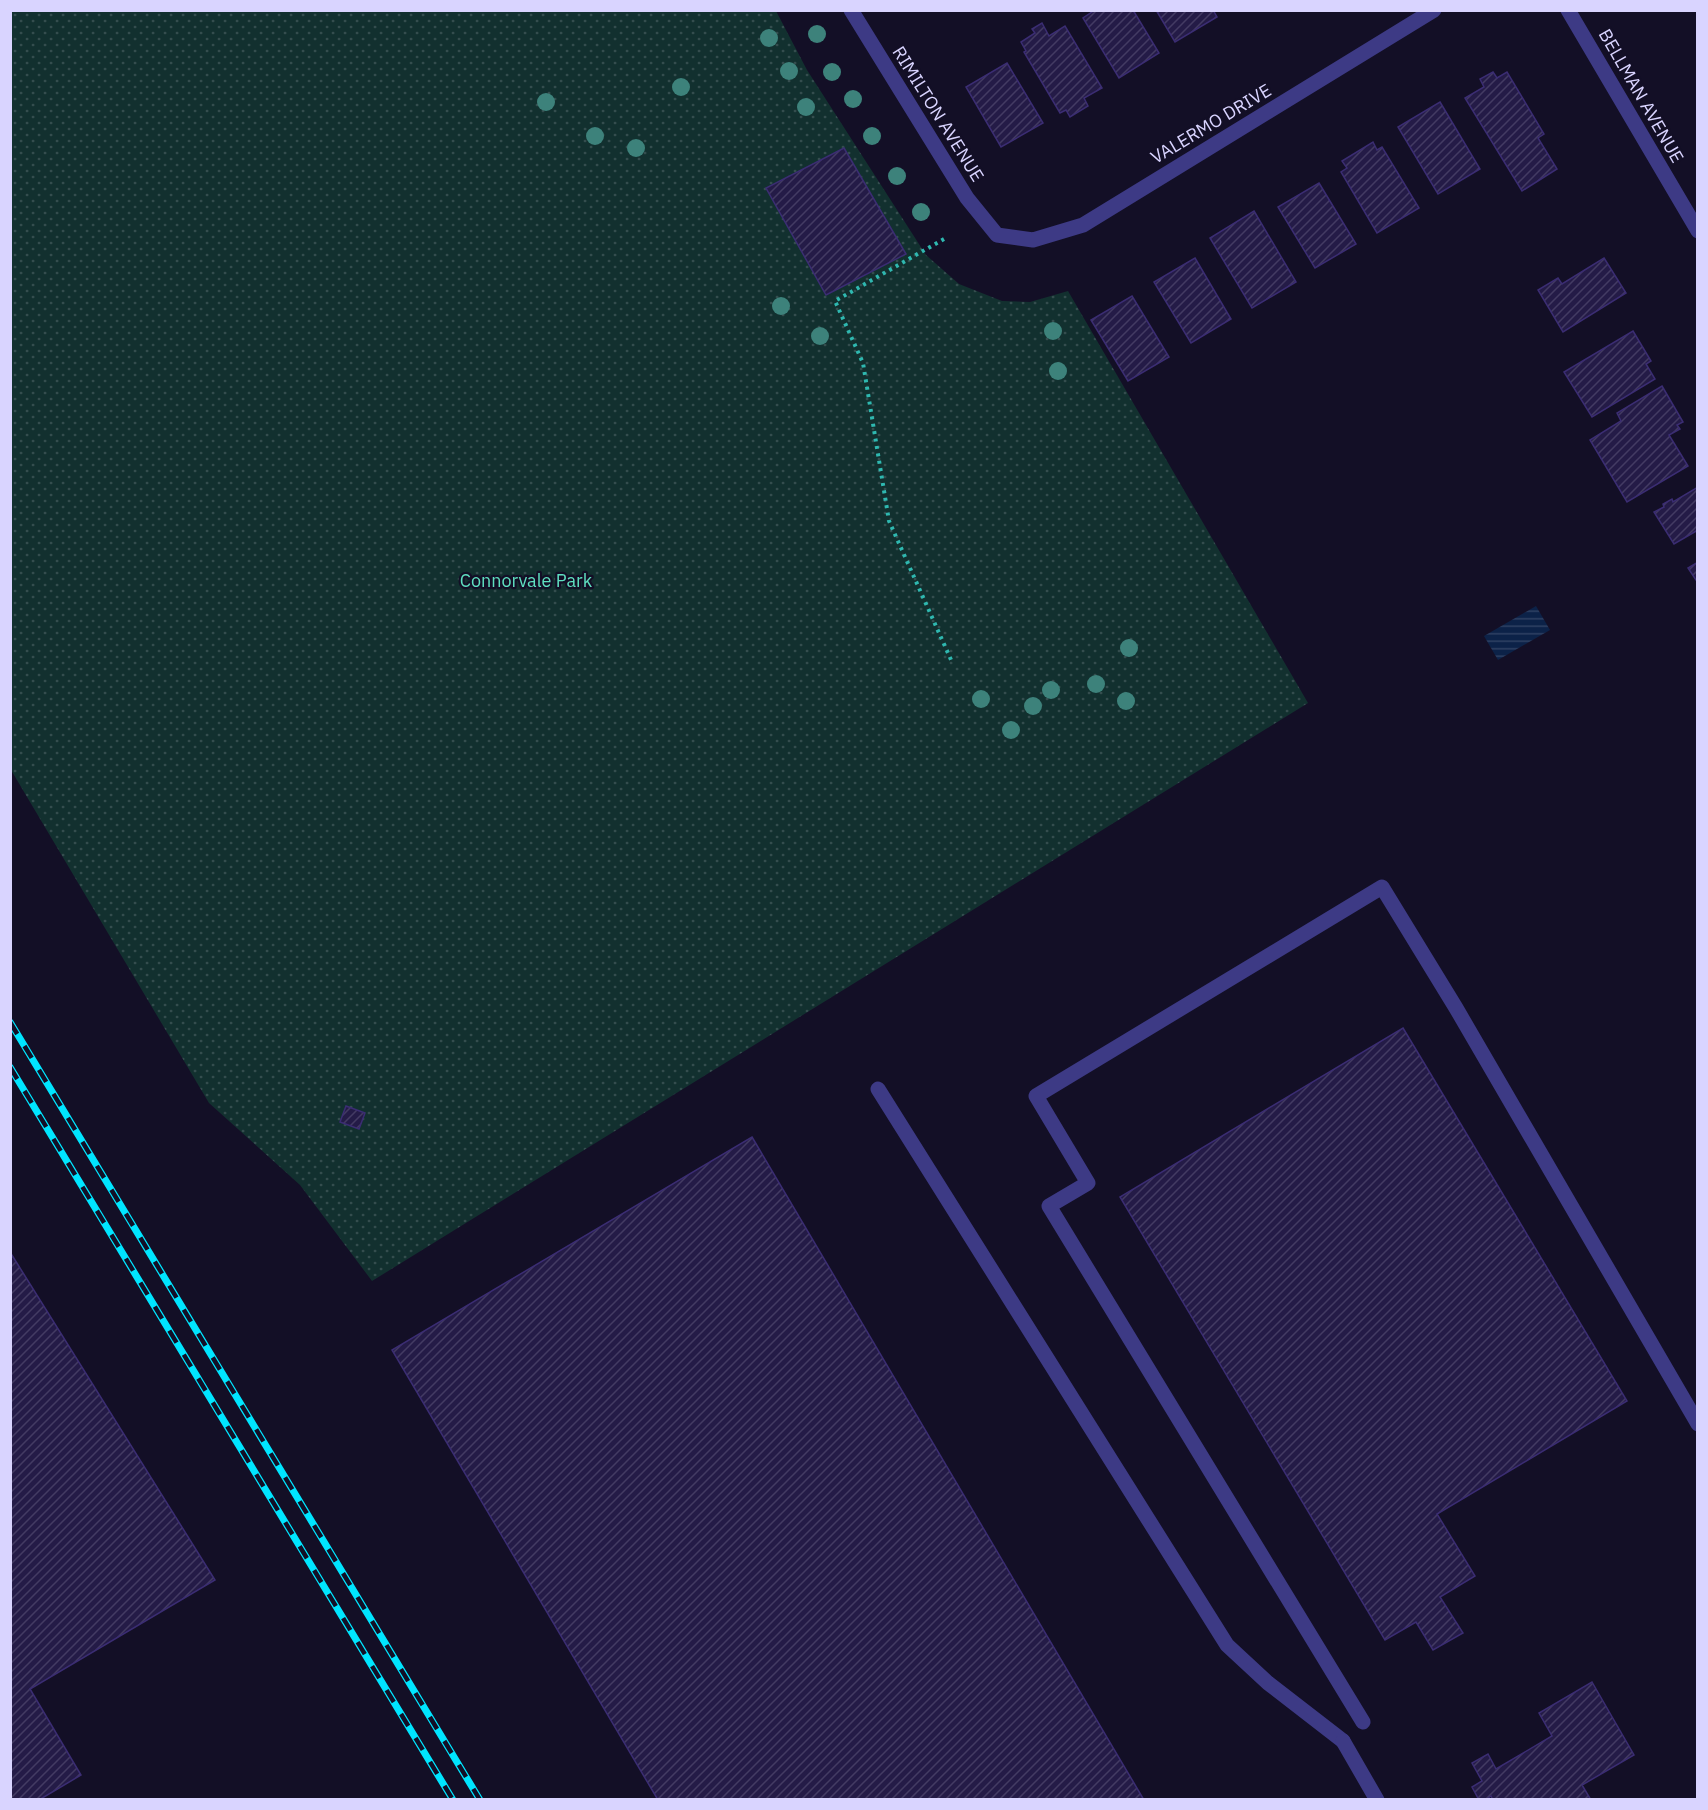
<svg xmlns="http://www.w3.org/2000/svg" width="1708" height="1810" font-family="'IBM Plex Sans',sans-serif">
<defs>
<pattern id="park-dots" width="8" height="8" patternUnits="userSpaceOnUse" patternTransform="scale(1.5)"><rect width="8" height="8" fill="#12302f"/><path d="M2 2h.1M6 6h.1" fill="none" stroke="#344d4e" stroke-width="1.8" stroke-linecap="round"/></pattern>
<pattern id="water-rules" width="6" height="5" patternUnits="userSpaceOnUse" patternTransform="scale(1.5)"><rect width="6" height="5" fill="#0c2248"/><path d="M0 2.5h6" fill="none" stroke="#2f4163"/></pattern>
<pattern id="building-hatch" width="6" height="6" patternUnits="userSpaceOnUse" patternTransform="scale(1.5)"><rect width="6" height="6" fill="#241b47"/><path d="M-1 1l2-2M0 6l6-6M5 7l2-2" fill="none" stroke="#433b63"/></pattern>
</defs>
<rect width="100%" height="100%" fill="#130f26"/>
<polygon fill="url(#park-dots)" points="10,11 776,11 807,70 926,255 959,284 1002,301 1030,302 1068,291 1308,703 372,1281 300,1185 209,1103 11,770"/>
<polygon fill="url(#water-rules)" points="1536,606 1550,630 1498,660 1484,636"/>
<g fill="url(#building-hatch)" stroke="#3b2d73" stroke-width="1.5">
<polygon points="1095,10 1133,10 1159,53 1119,78 1083,18"/>
<polygon points="1156,10 1213,10 1217,17 1175,42"/>
<polygon points="1042,23 1049,36 1065,26 1102,88 1084,98 1088,106 1070,117 1066,110 1060,113 1024,52 1026,51 1021,42 1035,33 1032,29"/>
<polygon points="1007,63 1043,123 1001,147 966,87"/>
<polygon points="1493,72 1497,78 1507,72 1544,134 1538,138 1557,169 1522,191 1465,98 1484,87 1480,79"/>
<polygon points="1440,102 1480,169 1438,194 1398,127"/>
<polygon points="1373,142 1377,150 1382,147 1419,208 1377,233 1341,172 1347,168 1342,161"/>
<polygon points="844,148 906,254 826,295 766,188"/>
<polygon points="1319,183 1356,244 1315,268 1278,207"/>
<polygon points="1254,211 1296,282 1252,308 1210,238"/>
<polygon points="1195,258 1231,319 1191,343 1154,282"/>
<polygon points="1604,258 1626,293 1563,332 1538,290 1558,278 1562,284"/>
<polygon points="1132,296 1169,357 1128,381 1091,320"/>
<polygon points="1633,331 1651,361 1646,364 1655,379 1592,417 1564,372"/>
<polygon points="1662,386 1683,422 1677,425 1680,429 1669,435 1688,466 1627,502 1590,440 1621,421 1617,413"/>
<polygon points="1698,487 1698,530 1674,544 1654,512 1664,507 1663,504 1672,499 1673,502"/>
<polygon points="1698,562 1698,583 1688,568"/>
<polygon points="1403,1028 1627,1401 1437,1514 1475,1576 1440,1597 1463,1633 1433,1650 1416,1622 1385,1640 1120,1197"/>
<polygon points="346,1106 365,1113 359,1129 340,1122"/>
<polygon points="752,1137 1144,1800 658,1800 392,1350"/>
<polygon points="10,1252 215,1580 30,1689 81,1775 39,1800 10,1800"/>
<polygon points="1592,1682 1634,1755 1582,1785 1591,1800 1493,1800 1491,1796 1485,1800 1479,1800 1472,1787 1482,1781 1472,1763 1488,1754 1496,1769 1552,1736 1539,1713"/>
</g>
<g fill="none" stroke-linecap="round" stroke-linejoin="round">
<polyline stroke="#2fb8b0" stroke-width="4" stroke-dasharray="3 4.5" stroke-linecap="butt" points="944,239 835,301 863,363 889,521 952,662"/>
<g stroke="#3d3a85" stroke-width="15">
<polyline points="878,1089 1227,1645 1268,1683 1343,1741"/>
<polyline points="1363,1722 1049,1206 1088,1183 1036,1096 1382,887 1456,1008 1698,1424"/>
</g>
<g stroke="#3d3a85" stroke-width="15">
<polyline points="851,10 967,198 997,235 1033,240 1083,225 1434,10"/>
<polyline points="1568,10 1698,231"/>
<polyline points="1343,1741 1377,1800"/>
</g>
<g stroke="#00e5ff" stroke-width="7">
<g id="rail">
<polyline points="10,1022 480,1800"/>
<polyline points="10,1067 453,1800"/>
</g>
</g>
<use href="#rail" stroke="#130f26" stroke-width="4.5" stroke-dasharray="14" stroke-linecap="butt"/>
</g>
<g fill="#3d827b">
<circle cx="817" cy="34" r="9"/>
<circle cx="769" cy="38" r="9"/>
<circle cx="789" cy="71" r="9"/>
<circle cx="832" cy="72" r="9"/>
<circle cx="681" cy="87" r="9"/>
<circle cx="853" cy="99" r="9"/>
<circle cx="546" cy="102" r="9"/>
<circle cx="806" cy="107" r="9"/>
<circle cx="595" cy="136" r="9"/>
<circle cx="872" cy="136" r="9"/>
<circle cx="636" cy="148" r="9"/>
<circle cx="897" cy="176" r="9"/>
<circle cx="921" cy="212" r="9"/>
<circle cx="781" cy="306" r="9"/>
<circle cx="1053" cy="331" r="9"/>
<circle cx="820" cy="336" r="9"/>
<circle cx="1058" cy="371" r="9"/>
<circle cx="1129" cy="648" r="9"/>
<circle cx="1096" cy="684" r="9"/>
<circle cx="1051" cy="690" r="9"/>
<circle cx="981" cy="699" r="9"/>
<circle cx="1126" cy="701" r="9"/>
<circle cx="1033" cy="706" r="9"/>
<circle cx="1011" cy="730" r="9"/>
</g>
<g text-anchor="middle" stroke-width="4.5" stroke-linejoin="round" paint-order="stroke">
<g font-size="18" fill="#d9d4ff" stroke="#130f26">
<text transform="translate(1641 96) rotate(60)" y="6">BELLMAN AVENUE</text>
<text transform="translate(938 114) rotate(58)" y="6">RIMILTON AVENUE</text>
<text transform="translate(1211 124) rotate(-31)" y="6">VALERMO DRIVE</text>
</g>
<g font-size="18" fill="#5fe0c0" stroke="#130f26">
<text x="526" y="587">Connorvale Park</text>
</g>
</g>
<rect width="1708" height="1810" fill="none" stroke="#d9d4ff" stroke-width="24"/>
</svg>
